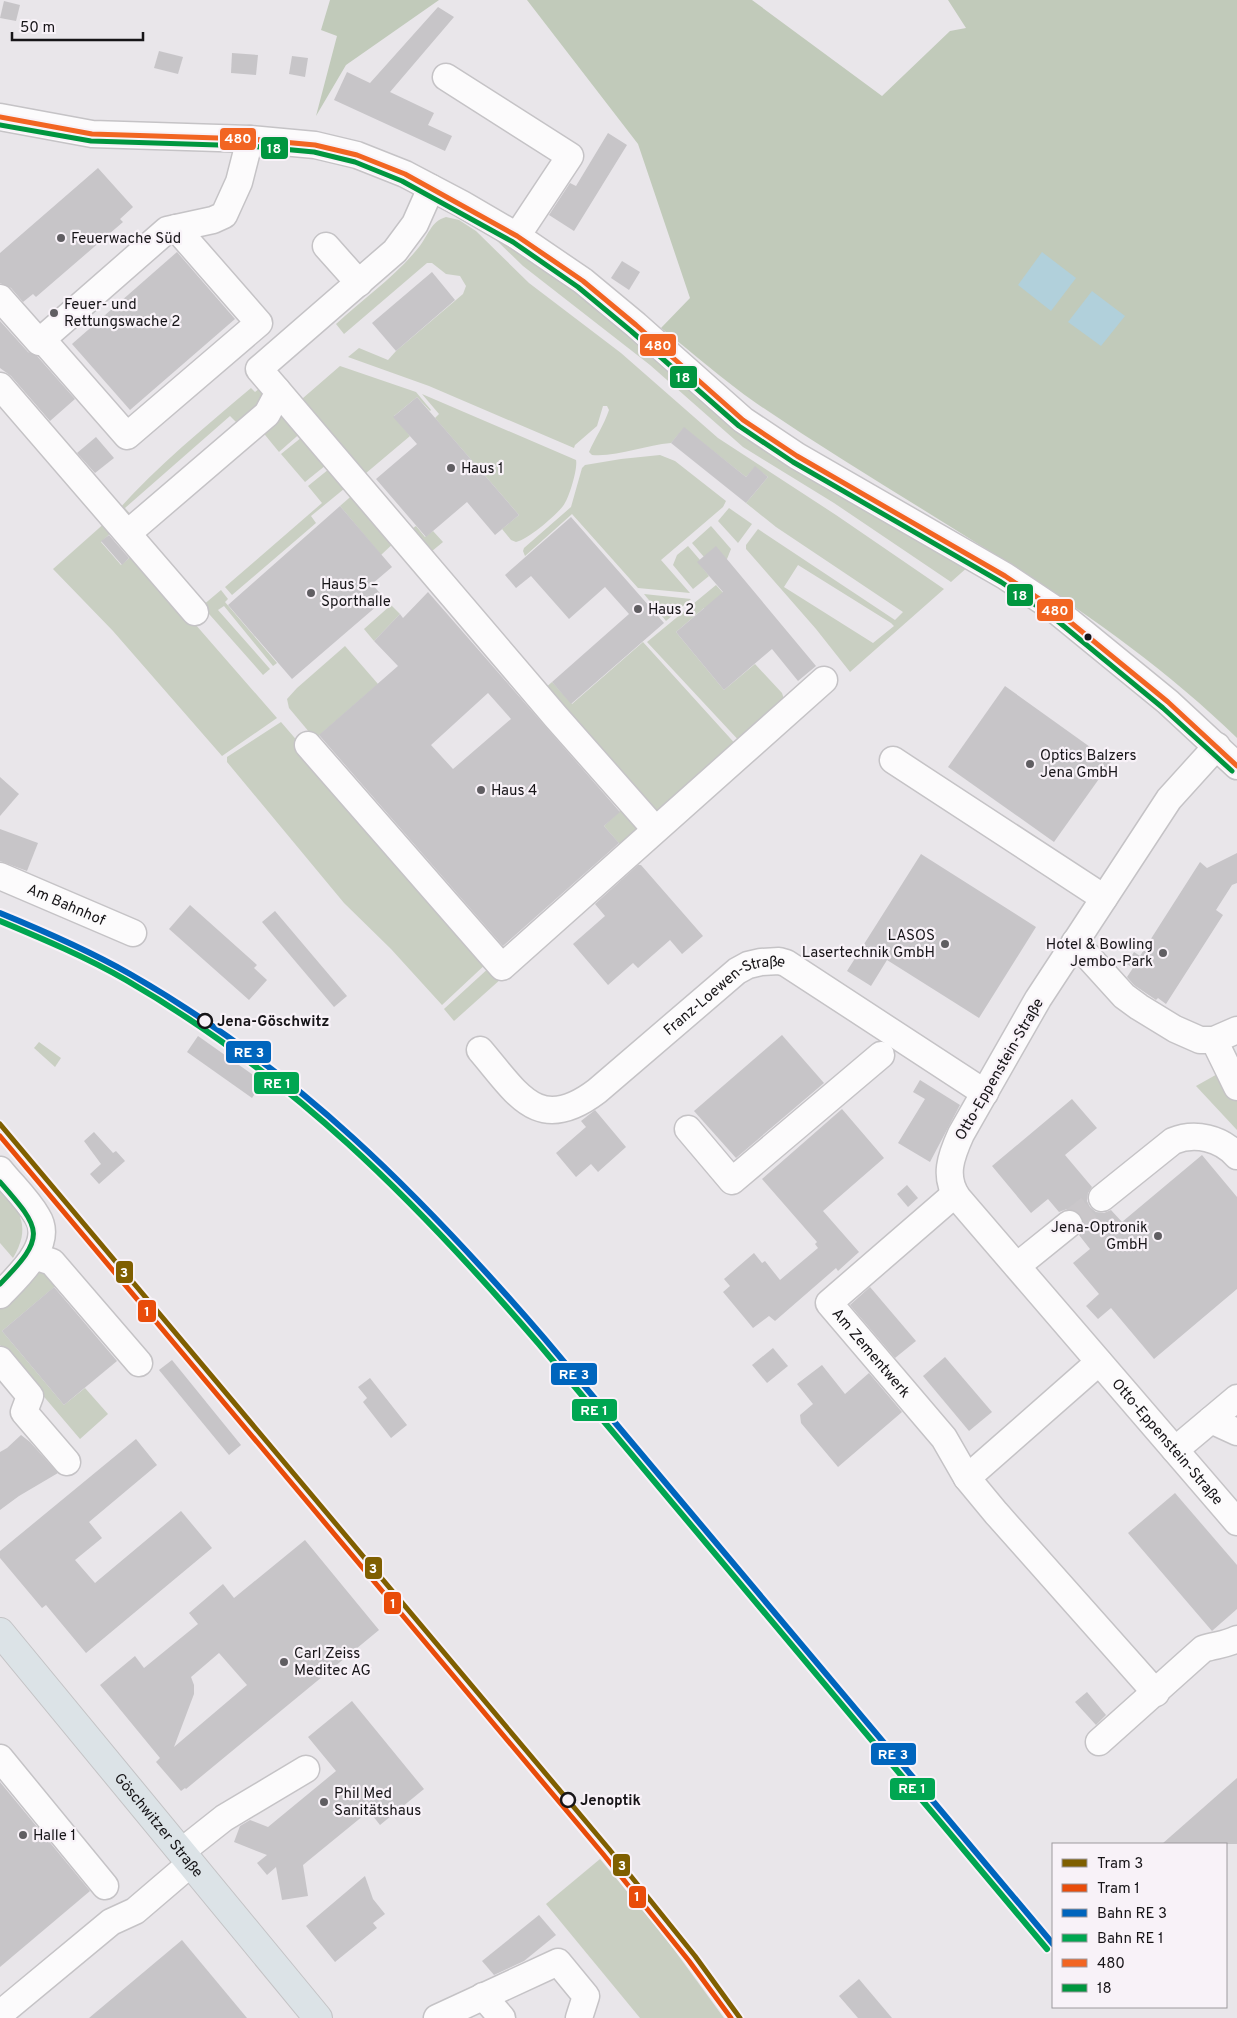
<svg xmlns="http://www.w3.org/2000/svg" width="1237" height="2018" font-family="Overpass,sans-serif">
<rect width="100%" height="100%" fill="#e9e6ea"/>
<g fill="#c9cfc2" fill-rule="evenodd">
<path d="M446 217 459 220 476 231 529 283 621 353 718 438 836 515 944 589 850 672 816 629 746 549V545L758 529 895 620 903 612 776 527 746 503 768 477 755 467 746 477 684 428 671 443C645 445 618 457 592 455L589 452C595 438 604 425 609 410L607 406H603L597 426 575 445 574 448 429 386 348 357 359 348 388 360 396 351 463 294 466 286 460 276 446 274 432 263H427L344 334 336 324C363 299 396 276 419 247 428 236 431 221 446 217ZM798 565 891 623 894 626 873 643 784 587Z"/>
<polygon points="493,231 970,565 951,582 834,503 743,447 650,365 523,266 489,233"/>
<polygon points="340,366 416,392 431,410 430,411 417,397 394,416 410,436 359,479 295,405"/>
<path d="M265 384 271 393 238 424 230 416 125 508 132 516 130 518 118 510C158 465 205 427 251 388L255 392Z"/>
<path d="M422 394 576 460C578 468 569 499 563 506 555 516 529 539 516 542L511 540 502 529 519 515 435 418 439 414Z"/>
<polygon points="278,411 304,430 279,452 261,430"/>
<polygon points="307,433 331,461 305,482 281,454"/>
<polygon points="660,455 675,461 726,501 723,507 661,560 690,593 638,588 572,514 525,556 523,551 524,548 571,507 582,468 585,465 621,459"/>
<polygon points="334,465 350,484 311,516 316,523 232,595 225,587 322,503 308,486"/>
<polygon points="357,491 398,539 381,555 340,506"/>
<polygon points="729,508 752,524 738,543 718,521"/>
<polygon points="107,521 114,530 101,542 121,565 134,554 277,718 222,756 113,631 53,569"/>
<polygon points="416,526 425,537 433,531 443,542 426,556 406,533"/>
<polygon points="711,526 731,549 727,559 704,557 692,543"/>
<polygon points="688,546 700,560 698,562 709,576 693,589 673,565 677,555"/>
<polygon points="716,585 735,606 721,627 704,608 676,632 724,690 755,664 782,693 784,699 743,745 647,642"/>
<polygon points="221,590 228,599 225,602 277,663 273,666 224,606 218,610 270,669 263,675 202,606"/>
<polygon points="644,594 691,599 666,621"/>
<polygon points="391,605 400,614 374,641 364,629"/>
<polygon points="643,642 739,748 658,814 541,692 552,682 572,704"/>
<polygon points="345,646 378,684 315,739 289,708 287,699 297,688"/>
<polygon points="281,722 488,962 442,1005 391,949 344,903 227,762 227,757"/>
<polygon points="621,810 642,828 624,849 604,826"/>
<polygon points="491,966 502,978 454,1021 444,1009"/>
<polygon points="39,1042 61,1058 55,1067 34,1048"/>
<polygon points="1237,1063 1237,1130 1196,1086"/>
<path d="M0 1187C21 1211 31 1228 13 1258L0 1243Z"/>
<polygon points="37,1268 59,1283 2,1331 64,1405 85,1388 108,1414 80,1439 0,1345 0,1309"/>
<polygon points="600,1859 664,1936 724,2018 640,2018 546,1904"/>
</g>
<g fill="#c1caba">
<polygon points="330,0 439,0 346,65 316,116 337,36 321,30"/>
<path d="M527 0H752L882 96 950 31 966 28 948 0H1237V738C1096 601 917 513 756 403 723 380 693 353 661 328L690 298 638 144Z"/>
</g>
<g fill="#b1d0db">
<polygon points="1042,252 1076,278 1051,311 1018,285"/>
<polygon points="1092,291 1125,316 1101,346 1068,322"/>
</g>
<g fill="#c7c5c8" fill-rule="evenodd">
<polygon points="4,1 20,5 16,21 0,18"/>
<polygon points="438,7 454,17 390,92 434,113 428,125 452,136 445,151 334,100 347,72 370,83"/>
<polygon points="159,51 183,57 178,74 154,68"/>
<polygon points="232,53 258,55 256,75 231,73"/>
<polygon points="292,56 308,58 305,77 289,74"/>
<polygon points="608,133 627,145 574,231 549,215 570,183 576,186"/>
<polygon points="98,168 133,207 120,219 123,222 36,297 33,294 23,302 11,288 0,283 0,253"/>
<polygon points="177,252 235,319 130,410 72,344"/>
<polygon points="622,261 640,272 629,290 611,278"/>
<polygon points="432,272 455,300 396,351 372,323"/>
<polygon points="0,321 28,352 37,356 75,399 50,421 11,376 0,368"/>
<polygon points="417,397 519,515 495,535 467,502 426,537 376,479 417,444 393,417"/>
<polygon points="684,427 746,477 755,466 768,477 746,503 671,443"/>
<polygon points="96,437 114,458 95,473 77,453"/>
<polygon points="340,506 392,567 372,584 385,599 292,679 228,605"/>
<polygon points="571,517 664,623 571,704 552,682 629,614 605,587 569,619 531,576 516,588 505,575"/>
<polygon points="109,535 129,558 122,565 101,541"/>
<polygon points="716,546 816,666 798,681 772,649 724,690 676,632 723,592 697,562"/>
<path d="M428 592 620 812 604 826 619 843 503 946 319 735 398 666 374 641 400 614 403 618ZM488 693 511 719 453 769 431 745Z"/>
<polygon points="1005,686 1111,762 1054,842 948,767"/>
<polygon points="0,777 19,794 0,816"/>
<polygon points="0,829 38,843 27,871 0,861"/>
<polygon points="1237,853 1237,883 1232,885 1216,910 1223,915 1166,1004 1158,998 1156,1000 1134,985 1127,977 1133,968 1127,964 1134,952 1140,956 1200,862 1207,868"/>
<polygon points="921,854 1036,927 979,1018 887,960 871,986 847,971"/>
<polygon points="638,865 641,865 703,936 682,954 670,940 638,968 633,963 608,985 573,944 605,916 595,904"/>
<polygon points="190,905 257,965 254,968 267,980 249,1000 169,929"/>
<polygon points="275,911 347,996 334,1007 262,922"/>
<polygon points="782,1035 824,1083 736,1158 694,1111"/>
<polygon points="198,1036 263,1082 252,1098 187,1052"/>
<polygon points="920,1080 960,1105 930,1162 898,1143 925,1099 913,1092"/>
<polygon points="1072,1099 1097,1128 1065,1155 1092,1187 1088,1193 1087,1201 1090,1207 1096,1212 1104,1213 1111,1210 1122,1222 1202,1155 1237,1197 1237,1289 1154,1359 1111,1308 1098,1319 1086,1306 1099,1294 1073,1263 1090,1249 1079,1235 1083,1230 1084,1222 1080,1214 1075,1210 1067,1209 1059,1212 1048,1199 1031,1213 992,1166"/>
<polygon points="842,1109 884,1158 823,1211 859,1252 838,1271 836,1268 775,1321 769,1316 753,1328 723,1292 730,1286 724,1279 754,1253 762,1263 765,1261 780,1280 818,1248 815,1244 817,1242 762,1179"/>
<polygon points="595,1110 626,1147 598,1172 591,1164 576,1177 556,1153 586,1127 581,1121"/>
<polygon points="94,1132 113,1153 116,1151 125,1161 99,1184 90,1174 101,1164 84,1141"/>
<polygon points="907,1185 918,1198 908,1207 897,1194"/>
<polygon points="54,1287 117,1361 64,1405 2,1331"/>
<polygon points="870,1287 916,1341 895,1358 850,1305"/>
<polygon points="773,1348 788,1366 767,1383 752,1365"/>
<polygon points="945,1357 992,1412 969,1431 923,1376"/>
<polygon points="172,1360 241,1445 229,1455 159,1370"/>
<polygon points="822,1365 845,1394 869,1373 902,1412 838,1467 801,1423 800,1415 813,1404 797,1384"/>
<polygon points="370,1378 407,1425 391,1438 363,1402 367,1398 358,1387"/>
<polygon points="21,1435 30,1442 58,1473 19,1496 0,1510 0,1452 7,1448"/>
<polygon points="136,1439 157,1465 89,1522 102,1538 75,1560 95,1583 181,1511 212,1548 86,1653 46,1605 42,1608 0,1558 0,1551"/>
<polygon points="1175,1493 1237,1565 1237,1609 1212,1631 1128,1533"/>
<path d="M305 1540 379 1630 186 1789 185 1788 181 1791 156 1762 160 1758 100 1685 135 1656 144 1668 198 1624 189 1613 223 1584 234 1598ZM219 1653 247 1685 174 1747 194 1694V1685L191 1677Z"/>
<polygon points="1087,1692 1106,1715 1096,1725 1075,1702"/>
<polygon points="352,1701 424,1789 380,1825 369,1811 303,1865 308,1896 282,1900 276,1867 267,1875 257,1863 267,1855 234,1842 240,1826 250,1820 268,1827 336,1771 308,1737"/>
<polygon points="1237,1778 1237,1844 1162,1844"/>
<polygon points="0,1782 90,1891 0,1967"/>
<polygon points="365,1876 373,1899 385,1914 373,1923 377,1928 335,1962 306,1926"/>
<polygon points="539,1915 556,1935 524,1961 494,1975 482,1961"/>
<polygon points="182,1940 247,2018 89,2018"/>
<polygon points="859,1979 892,2018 858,2018 839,1996"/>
</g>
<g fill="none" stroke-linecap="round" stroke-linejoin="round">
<polyline stroke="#cac7ca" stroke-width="26" stroke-dasharray="26 13" stroke-linecap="butt" points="1069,1224 1102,1198"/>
<g stroke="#c5c3c6" stroke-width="29">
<g id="minor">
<polyline points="446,77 570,156 517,236"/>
<polyline points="0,117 92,134 250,139 315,145 357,155 405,174 462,204 517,236 583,281 636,325 743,420 797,456 1005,576 1053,608 1168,702 1237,766"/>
<polyline points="326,246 359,283"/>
<polyline points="0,298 39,342 167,230 213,220 224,215 239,182 250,139"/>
<polyline points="42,339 127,436 259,323 176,228"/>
<polyline points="0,386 195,612"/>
<polyline points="277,390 556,717 655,829"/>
<polyline points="128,533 267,414 276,397 277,390 259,369 395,251 415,224 431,188"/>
<polyline points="308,745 502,967 824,680"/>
<path id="s1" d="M1217 746 1169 799 1038 999 961 1134C951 1156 943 1177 958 1198L1237 1522"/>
<polyline points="893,760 1104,898"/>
<path id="s2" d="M0 876 133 933"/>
<polyline points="1075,942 1124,996 1139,1007 1175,1029 1200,1040 1214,1040 1237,1030"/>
<polyline points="1214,1040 1237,1087"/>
<path id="s3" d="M480 1050C517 1093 538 1136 597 1091L737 971 748 965 761 962 779 961 786 963 985 1093"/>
<polyline points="688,1129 732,1181 881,1055"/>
<path d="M0 1170C12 1185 27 1199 37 1216 55 1244 18 1276 0 1295"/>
<path id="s4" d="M955 1194 829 1303 944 1438 967 1478 996 1513 1156 1693"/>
<path d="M1102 1198 1173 1141C1195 1132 1221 1138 1237 1156"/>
<polyline points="34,1256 52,1262 139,1363"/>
<polyline points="1017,1266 1069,1224"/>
<polyline points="0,1360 30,1396 24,1412 67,1462"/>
<polyline points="1211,1420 1237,1432"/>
<polyline points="1175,1450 1237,1398"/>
<polyline points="967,1478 1099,1362"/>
<path d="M1099 1742 1203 1649C1214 1645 1226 1645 1237 1639"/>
<polyline points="0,1758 105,1886"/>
<polyline points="181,1852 224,1818 306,1769"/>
<polyline points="483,1996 502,2018"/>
<polyline points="0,2014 111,1922 135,1911 190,1864"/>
<polyline points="437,2018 558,1962 586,1996 579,2018"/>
</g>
</g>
<g stroke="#c4c3c5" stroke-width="30">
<g id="major">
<path id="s5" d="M0 1632 318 2018"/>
</g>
</g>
<use href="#minor" stroke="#fcfbfc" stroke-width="26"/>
<use href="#major" stroke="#dce3e7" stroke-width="28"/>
<g stroke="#f8f2f8" stroke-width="9">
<polyline id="bus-1" points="0,117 92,134 250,139 315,145 357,155 405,174 517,236 583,281 636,325 743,420 797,456 1005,576 1053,608 1168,702 1237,766"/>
</g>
<g stroke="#f8f2f8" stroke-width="9">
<g id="bus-2">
<polyline points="0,125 91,141 250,146 314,152 355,162 402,181 513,242 578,287 631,331 739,426 793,462 1001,582 1049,614 1163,708 1232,771"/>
<path d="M0 1182C42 1230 47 1236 0 1284"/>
</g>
</g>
<use href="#bus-1" stroke="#f26522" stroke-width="5"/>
<use href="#bus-2" stroke="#00963f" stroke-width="5"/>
<g stroke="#f8f2f8" stroke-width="10">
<path id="rail-1" d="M0 913C44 931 88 950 130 974 296 1069 420 1194 544 1338L1053 1944"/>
</g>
<g stroke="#f8f2f8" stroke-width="10">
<path id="rail-2" d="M0 921C43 939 86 957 126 980 292 1076 414 1199 538 1343L1047 1949"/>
</g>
<use href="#rail-1" stroke="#0065bd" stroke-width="6"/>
<use href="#rail-2" stroke="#00a651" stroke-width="6"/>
<g stroke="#f8f2f8" stroke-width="9">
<polyline id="tram-1" points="0,1124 609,1849 695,1956 740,2018"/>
</g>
<g stroke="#f8f2f8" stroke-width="9">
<polyline id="tram-2" points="0,1136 603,1854 689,1961 731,2018"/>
</g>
<use href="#tram-1" stroke="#7f5f00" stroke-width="5"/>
<use href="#tram-2" stroke="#e94c0a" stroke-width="5"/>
</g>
<g fill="#605e62" stroke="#f8f2f8" stroke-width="2">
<circle cx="61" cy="238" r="5"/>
<circle cx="54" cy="313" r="5"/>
<circle cx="451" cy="468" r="5"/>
<circle cx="311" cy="593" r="5"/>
<circle cx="638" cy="609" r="5"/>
<circle cx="1030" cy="764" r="5"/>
<circle cx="481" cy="790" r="5"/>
<circle cx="945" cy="944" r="5"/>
<circle cx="1163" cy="953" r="5"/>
<circle cx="1158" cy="1236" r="5"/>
<circle cx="284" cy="1662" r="5"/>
<circle cx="324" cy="1802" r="5"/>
<circle cx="23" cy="1835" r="5"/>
</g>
<circle fill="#171518" stroke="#f8f2f8" stroke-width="2" cx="1088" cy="637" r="4.5"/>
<g fill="#f8f2f8" stroke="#171518" stroke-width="2.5">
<circle cx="205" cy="1021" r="7"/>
<circle cx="568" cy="1800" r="7"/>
</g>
<g text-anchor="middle" stroke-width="4.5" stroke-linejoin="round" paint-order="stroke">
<g font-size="15" fill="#171518" stroke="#f8f2f8" text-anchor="start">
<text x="71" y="243">Feuerwache Süd</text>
<text x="64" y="309">Feuer- und<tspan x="64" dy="17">Rettungswache 2</tspan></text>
<text x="461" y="473">Haus 1</text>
<text x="321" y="589">Haus 5 –<tspan x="321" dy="17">Sporthalle</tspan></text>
<text x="648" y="614">Haus 2</text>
<text x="1040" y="760">Optics Balzers<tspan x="1040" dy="17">Jena GmbH</tspan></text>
<text x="491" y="795">Haus 4</text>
<text x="935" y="940" text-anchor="end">LASOS<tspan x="935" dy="17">Lasertechnik GmbH</tspan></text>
<text x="1153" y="949" text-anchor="end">Hotel &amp; Bowling<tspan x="1153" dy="17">Jembo-Park</tspan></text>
<text x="1148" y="1232" text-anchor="end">Jena-Optronik<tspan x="1148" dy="17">GmbH</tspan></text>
<text x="294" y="1658">Carl Zeiss<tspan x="294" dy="17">Meditec AG</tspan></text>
<text x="334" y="1798">Phil Med<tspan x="334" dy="17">Sanitätshaus</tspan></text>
<text x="33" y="1840">Halle 1</text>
</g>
<g font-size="15" fill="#171518" stroke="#f8f2f8">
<text dy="5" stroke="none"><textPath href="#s2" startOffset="72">Am Bahnhof</textPath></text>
<text dy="5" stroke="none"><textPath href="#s3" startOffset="309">Franz-Loewen-Straße</textPath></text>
<text transform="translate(999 1069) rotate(-60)" y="5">Otto-Eppenstein-Straße</text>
<text dy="5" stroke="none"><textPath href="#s4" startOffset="232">Am Zementwerk</textPath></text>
<text dy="5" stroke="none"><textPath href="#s1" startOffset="855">Otto-Eppenstein-Straße</textPath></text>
<text dy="5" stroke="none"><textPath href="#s5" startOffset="250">Göschwitzer Straße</textPath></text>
</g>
<g font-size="15" font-weight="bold" fill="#171518" stroke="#f8f2f8" text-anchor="start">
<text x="217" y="1026">Jena-Göschwitz</text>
<text x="580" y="1805">Jenoptik</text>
</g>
</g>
<g stroke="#f8f2f8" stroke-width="2">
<rect x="219" y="127" width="38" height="24" rx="5" fill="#f26522"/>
<rect x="260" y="136" width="29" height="24" rx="5" fill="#00963f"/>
<rect x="639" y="333" width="38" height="24" rx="5" fill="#f26522"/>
<rect x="669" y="365" width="29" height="24" rx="5" fill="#00963f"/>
<rect x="1006" y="583" width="28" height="24" rx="5" fill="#00963f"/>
<rect x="1036" y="598" width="38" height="24" rx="5" fill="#f26522"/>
<rect x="225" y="1040" width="47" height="24" rx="5" fill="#0065bd"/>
<rect x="253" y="1071" width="47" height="24" rx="5" fill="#00a651"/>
<rect x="115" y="1260" width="19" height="24" rx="5" fill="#7f5f00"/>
<rect x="137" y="1299" width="20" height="24" rx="5" fill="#e94c0a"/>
<rect x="550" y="1362" width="48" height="24" rx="5" fill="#0065bd"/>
<rect x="571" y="1398" width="47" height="24" rx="5" fill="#00a651"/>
<rect x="364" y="1556" width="19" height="24" rx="5" fill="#7f5f00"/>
<rect x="383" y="1591" width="19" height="24" rx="5" fill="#e94c0a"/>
<rect x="870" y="1742" width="47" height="24" rx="5" fill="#0065bd"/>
<rect x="889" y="1777" width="47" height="24" rx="5" fill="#00a651"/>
<rect x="612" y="1853" width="19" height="24" rx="5" fill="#7f5f00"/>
<rect x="628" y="1885" width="19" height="24" rx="5" fill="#e94c0a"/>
</g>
<g font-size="14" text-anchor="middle" font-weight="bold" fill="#fff">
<text x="238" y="143">480</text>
<text x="274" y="153">18</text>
<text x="658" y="350">480</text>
<text x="683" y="382">18</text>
<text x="1020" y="600">18</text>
<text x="1055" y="615">480</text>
<text x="249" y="1057">RE 3</text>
<text x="277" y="1088">RE 1</text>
<text x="124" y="1277">3</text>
<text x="147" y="1316">1</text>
<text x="574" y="1379">RE 3</text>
<text x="594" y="1415">RE 1</text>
<text x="373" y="1573">3</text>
<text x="393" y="1608">1</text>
<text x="893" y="1759">RE 3</text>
<text x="912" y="1793">RE 1</text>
<text x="622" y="1870">3</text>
<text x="637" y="1901">1</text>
</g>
<rect x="1052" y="1843" width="175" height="165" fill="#f8f2f8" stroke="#9e9a9e"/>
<rect x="1062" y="1859" width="25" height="8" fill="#7f5f00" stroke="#9e9a9e"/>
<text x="1097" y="1868" font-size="15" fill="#171518">Tram 3</text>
<rect x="1062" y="1884" width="25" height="8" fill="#e94c0a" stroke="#9e9a9e"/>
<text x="1097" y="1893" font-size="15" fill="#171518">Tram 1</text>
<rect x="1062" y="1909" width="25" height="8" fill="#0065bd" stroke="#9e9a9e"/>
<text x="1097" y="1918" font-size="15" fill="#171518">Bahn RE 3</text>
<rect x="1062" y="1934" width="25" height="8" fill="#00a651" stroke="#9e9a9e"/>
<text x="1097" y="1943" font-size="15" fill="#171518">Bahn RE 1</text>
<rect x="1062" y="1959" width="25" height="8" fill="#f26522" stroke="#9e9a9e"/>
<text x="1097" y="1968" font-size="15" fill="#171518">480</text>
<rect x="1062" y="1984" width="25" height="8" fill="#00963f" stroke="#9e9a9e"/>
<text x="1097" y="1993" font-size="15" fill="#171518">18</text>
<path d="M12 32v8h131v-8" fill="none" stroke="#171518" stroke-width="2.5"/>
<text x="20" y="32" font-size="15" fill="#171518" stroke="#f8f2f8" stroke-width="4" paint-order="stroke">50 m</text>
</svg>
